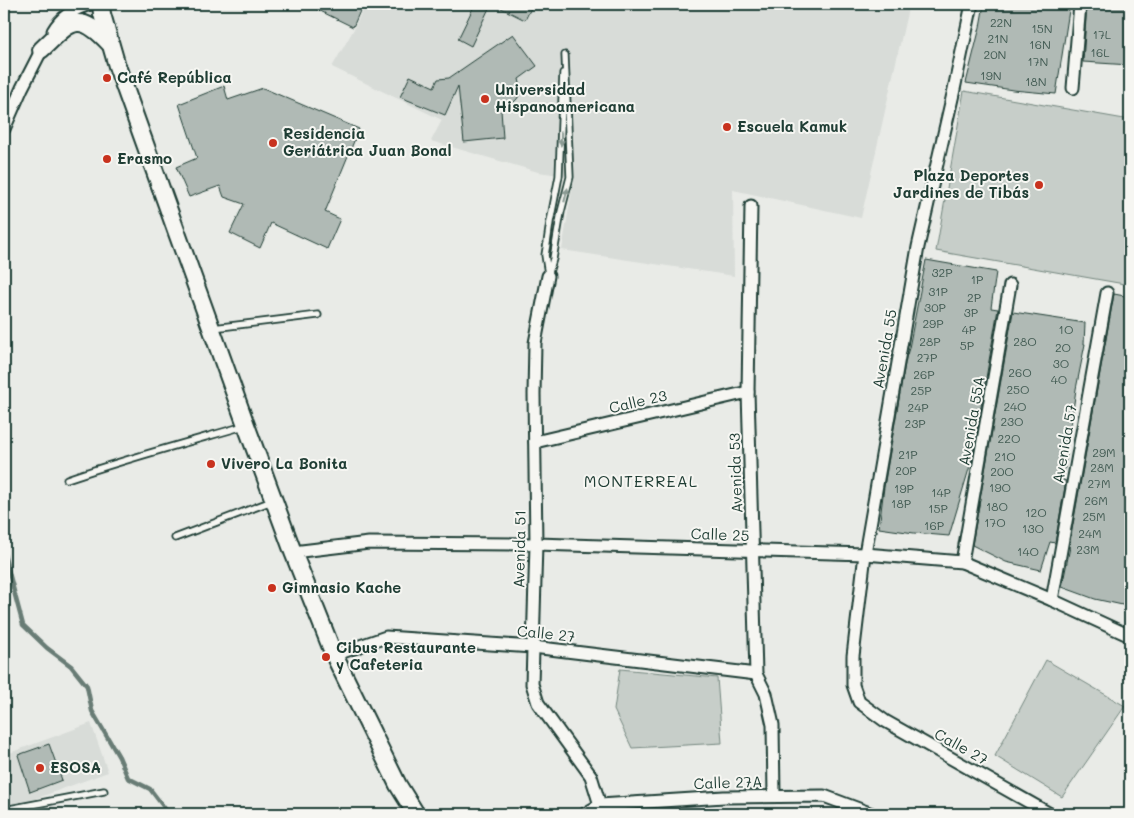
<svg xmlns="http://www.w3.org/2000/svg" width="1134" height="818" font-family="Mali,sans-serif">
<rect width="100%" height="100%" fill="#e9ebe7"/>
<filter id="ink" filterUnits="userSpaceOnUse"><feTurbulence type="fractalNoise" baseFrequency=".02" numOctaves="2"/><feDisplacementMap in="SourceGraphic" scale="10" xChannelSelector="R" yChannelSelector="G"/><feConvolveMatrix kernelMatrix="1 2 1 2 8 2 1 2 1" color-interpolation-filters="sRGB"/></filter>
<g filter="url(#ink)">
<g fill="#d8dcd8">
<polygon points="365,4 909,4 861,218 733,190 734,276 562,250 574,177 538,172 431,141 442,120 332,67 354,29"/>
<polygon points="91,723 108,772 5,810 4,807 4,755"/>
</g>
<g fill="#c7cec9" stroke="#73867e">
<polygon points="964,91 1130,120 1130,285 936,251"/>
<polygon points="1046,660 1125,706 1062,797 995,756"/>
<polygon points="620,669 717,678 722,743 632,748 614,710"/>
</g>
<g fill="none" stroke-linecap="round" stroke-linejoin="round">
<polyline stroke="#687c75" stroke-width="4.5" points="4,554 23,625 47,648 71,666 87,686 92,711 119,757 128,778 150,789 169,814"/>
</g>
<g fill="#b0bab5" stroke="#1f3d34">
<polygon points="306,4 363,4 353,27"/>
<polygon points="475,4 491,4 471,46 458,39"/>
<polygon points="493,4 533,4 525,20"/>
<polygon points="984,4 1070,4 1056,94 1013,90 966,83 980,27"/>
<polygon points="1087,4 1130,4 1130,65 1083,62"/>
<polygon points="513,34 537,66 519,79 521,87 520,94 517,99 509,107 501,110 503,138 464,142 458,86 445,115 400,97 410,76 434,87 438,79 449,78"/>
<polygon points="224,86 228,100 263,88 359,129 325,212 340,219 327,249 271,223 260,248 230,233 244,204 224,197 220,186 189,197 176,167 197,158 179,104"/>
<polygon points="926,260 996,272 991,308 998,309 972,459 949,536 914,533 879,528 884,487 906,358 909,348"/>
<polygon points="1114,294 1130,297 1130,600 1127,606 1095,599 1062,587 1070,547 1069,547"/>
<polygon points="1013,312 1085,323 1084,344 1085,344 1076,389 1071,425 1066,442 1065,453 1067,454 1063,480 1066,481 1055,543 1050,542 1041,570 1006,562 972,545"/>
<polygon points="49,744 62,780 30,792 18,755"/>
</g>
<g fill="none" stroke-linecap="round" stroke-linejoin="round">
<g stroke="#1f3d34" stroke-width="9">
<g id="service">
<polyline points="548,274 545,255 547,243 550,222 559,176 563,73"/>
<polyline points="548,276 553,259 561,212 570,177 565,55"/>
<polyline points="213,328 318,315"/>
<path d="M67 479C125 459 185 443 244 426"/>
<polyline points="175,538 272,501"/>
<polyline points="4,774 5,774"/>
<polyline points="4,810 104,791"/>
</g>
</g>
<g stroke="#1f3d34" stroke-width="15">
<g id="minor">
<polyline points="972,4 953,94 918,247 865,554 853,656 853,685 859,702 885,721 1050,814"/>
<path d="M53 31C61 17 75 8 91 4"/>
<polyline points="1073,88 1080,4"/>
<polyline points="4,129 22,88 44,45"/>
<polyline points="751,206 748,392 756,674 766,694 773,725 774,796"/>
<polyline points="548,276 535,343 534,394 536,544 532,684 538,703 591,776 600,805"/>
<polyline points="535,442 748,392"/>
<polyline points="293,552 369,543 536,544 865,554 962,562 1052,600 1130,636"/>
<polyline points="962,562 1010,285"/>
<polyline points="1052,600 1107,293"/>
<polyline points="334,655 386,637 533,647 756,674"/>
<polyline points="585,814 600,805 724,797 824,796 872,814"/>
</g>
</g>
<g stroke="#1f3d34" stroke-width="20">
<g id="secondary">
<polyline points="101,4 102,14 117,66 246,425 293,552 334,655 398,785 416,814"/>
<path d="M41 50C70 23 77 9 109 43"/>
</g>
</g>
<use href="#service" stroke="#f6f6f2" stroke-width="5.5"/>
<use href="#minor" stroke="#f6f6f2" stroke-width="11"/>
<use href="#secondary" stroke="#f6f6f2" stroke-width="16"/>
</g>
<defs><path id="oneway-solid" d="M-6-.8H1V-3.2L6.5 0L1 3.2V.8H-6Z" transform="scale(1.25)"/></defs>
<g fill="#8a9a93">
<use href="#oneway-solid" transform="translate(561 139) rotate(91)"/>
<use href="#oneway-solid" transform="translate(566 195) rotate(-76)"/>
</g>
</g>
<g fill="#c8321e" stroke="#f6f6f2" stroke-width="2">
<circle cx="107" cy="78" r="5"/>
<circle cx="485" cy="99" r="5"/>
<circle cx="727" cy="127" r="5"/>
<circle cx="273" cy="143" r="5"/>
<circle cx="107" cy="159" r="5"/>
<circle cx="1039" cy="185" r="5"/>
<circle cx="211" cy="464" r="5"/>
<circle cx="272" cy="588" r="5"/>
<circle cx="326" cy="657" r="5"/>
<circle cx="40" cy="768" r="5"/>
</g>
<g text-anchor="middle" stroke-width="4" stroke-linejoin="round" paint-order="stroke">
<g font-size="12" fill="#435c54">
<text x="1001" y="27">22N</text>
<text x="1042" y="33">15N</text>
<text x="1102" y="39">17L</text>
<text x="998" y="43">21N</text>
<text x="1040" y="49">16N</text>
<text x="1100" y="57">16L</text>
<text x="995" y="59">20N</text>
<text x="1038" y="66">17N</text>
<text x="991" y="80">19N</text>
<text x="1036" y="86">18N</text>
<text x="942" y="277">32P</text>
<text x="977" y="284">1P</text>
<text x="938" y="296">31P</text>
<text x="974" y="302">2P</text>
<text x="935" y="312">30P</text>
<text x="971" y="317">3P</text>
<text x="933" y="328">29P</text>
<text x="969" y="334">4P</text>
<text x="1066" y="334">1O</text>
<text x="930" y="346">28P</text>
<text x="1025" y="346">28O</text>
<text x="967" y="350">5P</text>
<text x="1063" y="352">2O</text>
<text x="927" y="362">27P</text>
<text x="1061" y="368">3O</text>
<text x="1020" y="377">26O</text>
<text x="924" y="379">26P</text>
<text x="1059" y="384">4O</text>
<text x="1018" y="394">25O</text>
<text x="921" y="395">25P</text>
<text x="1015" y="411">24O</text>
<text x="918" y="412">24P</text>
<text x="1012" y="426">23O</text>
<text x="915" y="428">23P</text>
<text x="1009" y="443">22O</text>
<text x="1104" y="457">29M</text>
<text x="908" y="459">21P</text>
<text x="1005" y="461">21O</text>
<text x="1102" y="472">28M</text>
<text x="906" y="475">20P</text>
<text x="1002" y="476">20O</text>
<text x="1099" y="488">27M</text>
<text x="1000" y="492">19O</text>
<text x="904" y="493">19P</text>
<text x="941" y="497">14P</text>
<text x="1096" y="505">26M</text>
<text x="901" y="508">18P</text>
<text x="997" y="511">18O</text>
<text x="938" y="513">15P</text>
<text x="1036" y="517">12O</text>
<text x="1094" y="521">25M</text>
<text x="995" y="527">17O</text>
<text x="934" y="530">16P</text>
<text x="1033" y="533">13O</text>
<text x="1090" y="538">24M</text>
<text x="1088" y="554">23M</text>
<text x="1028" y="556">14O</text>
</g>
<g font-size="15" font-weight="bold" fill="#1f3d34" stroke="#f6f6f2" text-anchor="start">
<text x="117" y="83">Café República</text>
<text x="495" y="95">Universidad<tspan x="495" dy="17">Hispanoamericana</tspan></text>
<text x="737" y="132">Escuela Kamuk</text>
<text x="283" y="139">Residencia<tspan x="283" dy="17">Geriátrica Juan Bonal</tspan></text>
<text x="117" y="164">Erasmo</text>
<text x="1029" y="181" text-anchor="end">Plaza Deportes<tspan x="1029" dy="17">Jardines de Tibás</tspan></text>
<text x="221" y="469">Vivero La Bonita</text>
<text x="282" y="593">Gimnasio Kache</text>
<text x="336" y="653">Cibus Restaurante<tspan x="336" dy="17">y Cafeteria</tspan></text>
<text x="50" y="773">ESOSA</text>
</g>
<g font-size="15" fill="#1f3d34" stroke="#f6f6f2">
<text transform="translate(885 349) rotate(-80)" y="5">Avenida 55</text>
<text transform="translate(638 402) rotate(-13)" y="5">Calle 23</text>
<text transform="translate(972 421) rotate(-80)" y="5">Avenida 55A</text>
<text transform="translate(1065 444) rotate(-80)" y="5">Avenida 57</text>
<text transform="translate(736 473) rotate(-92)" y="5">Avenida 53</text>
<text transform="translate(720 535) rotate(2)" y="5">Calle 25</text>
<text transform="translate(520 549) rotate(-89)" y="5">Avenida 51</text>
<text transform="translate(546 634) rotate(6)" y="5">Calle 27</text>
<text transform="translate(961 747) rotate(29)" y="5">Calle 27</text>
<text transform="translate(728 783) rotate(-2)" y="5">Calle 27A</text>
</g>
<g font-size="16" letter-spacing="1" fill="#1f3d34" stroke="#f6f6f2">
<text x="641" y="487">MONTERREAL</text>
</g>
</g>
<rect width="1134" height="818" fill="none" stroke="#f6f6f2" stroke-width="20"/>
<rect x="10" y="10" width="1114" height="798" fill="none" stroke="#1f3d34" stroke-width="2" filter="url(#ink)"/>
</svg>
